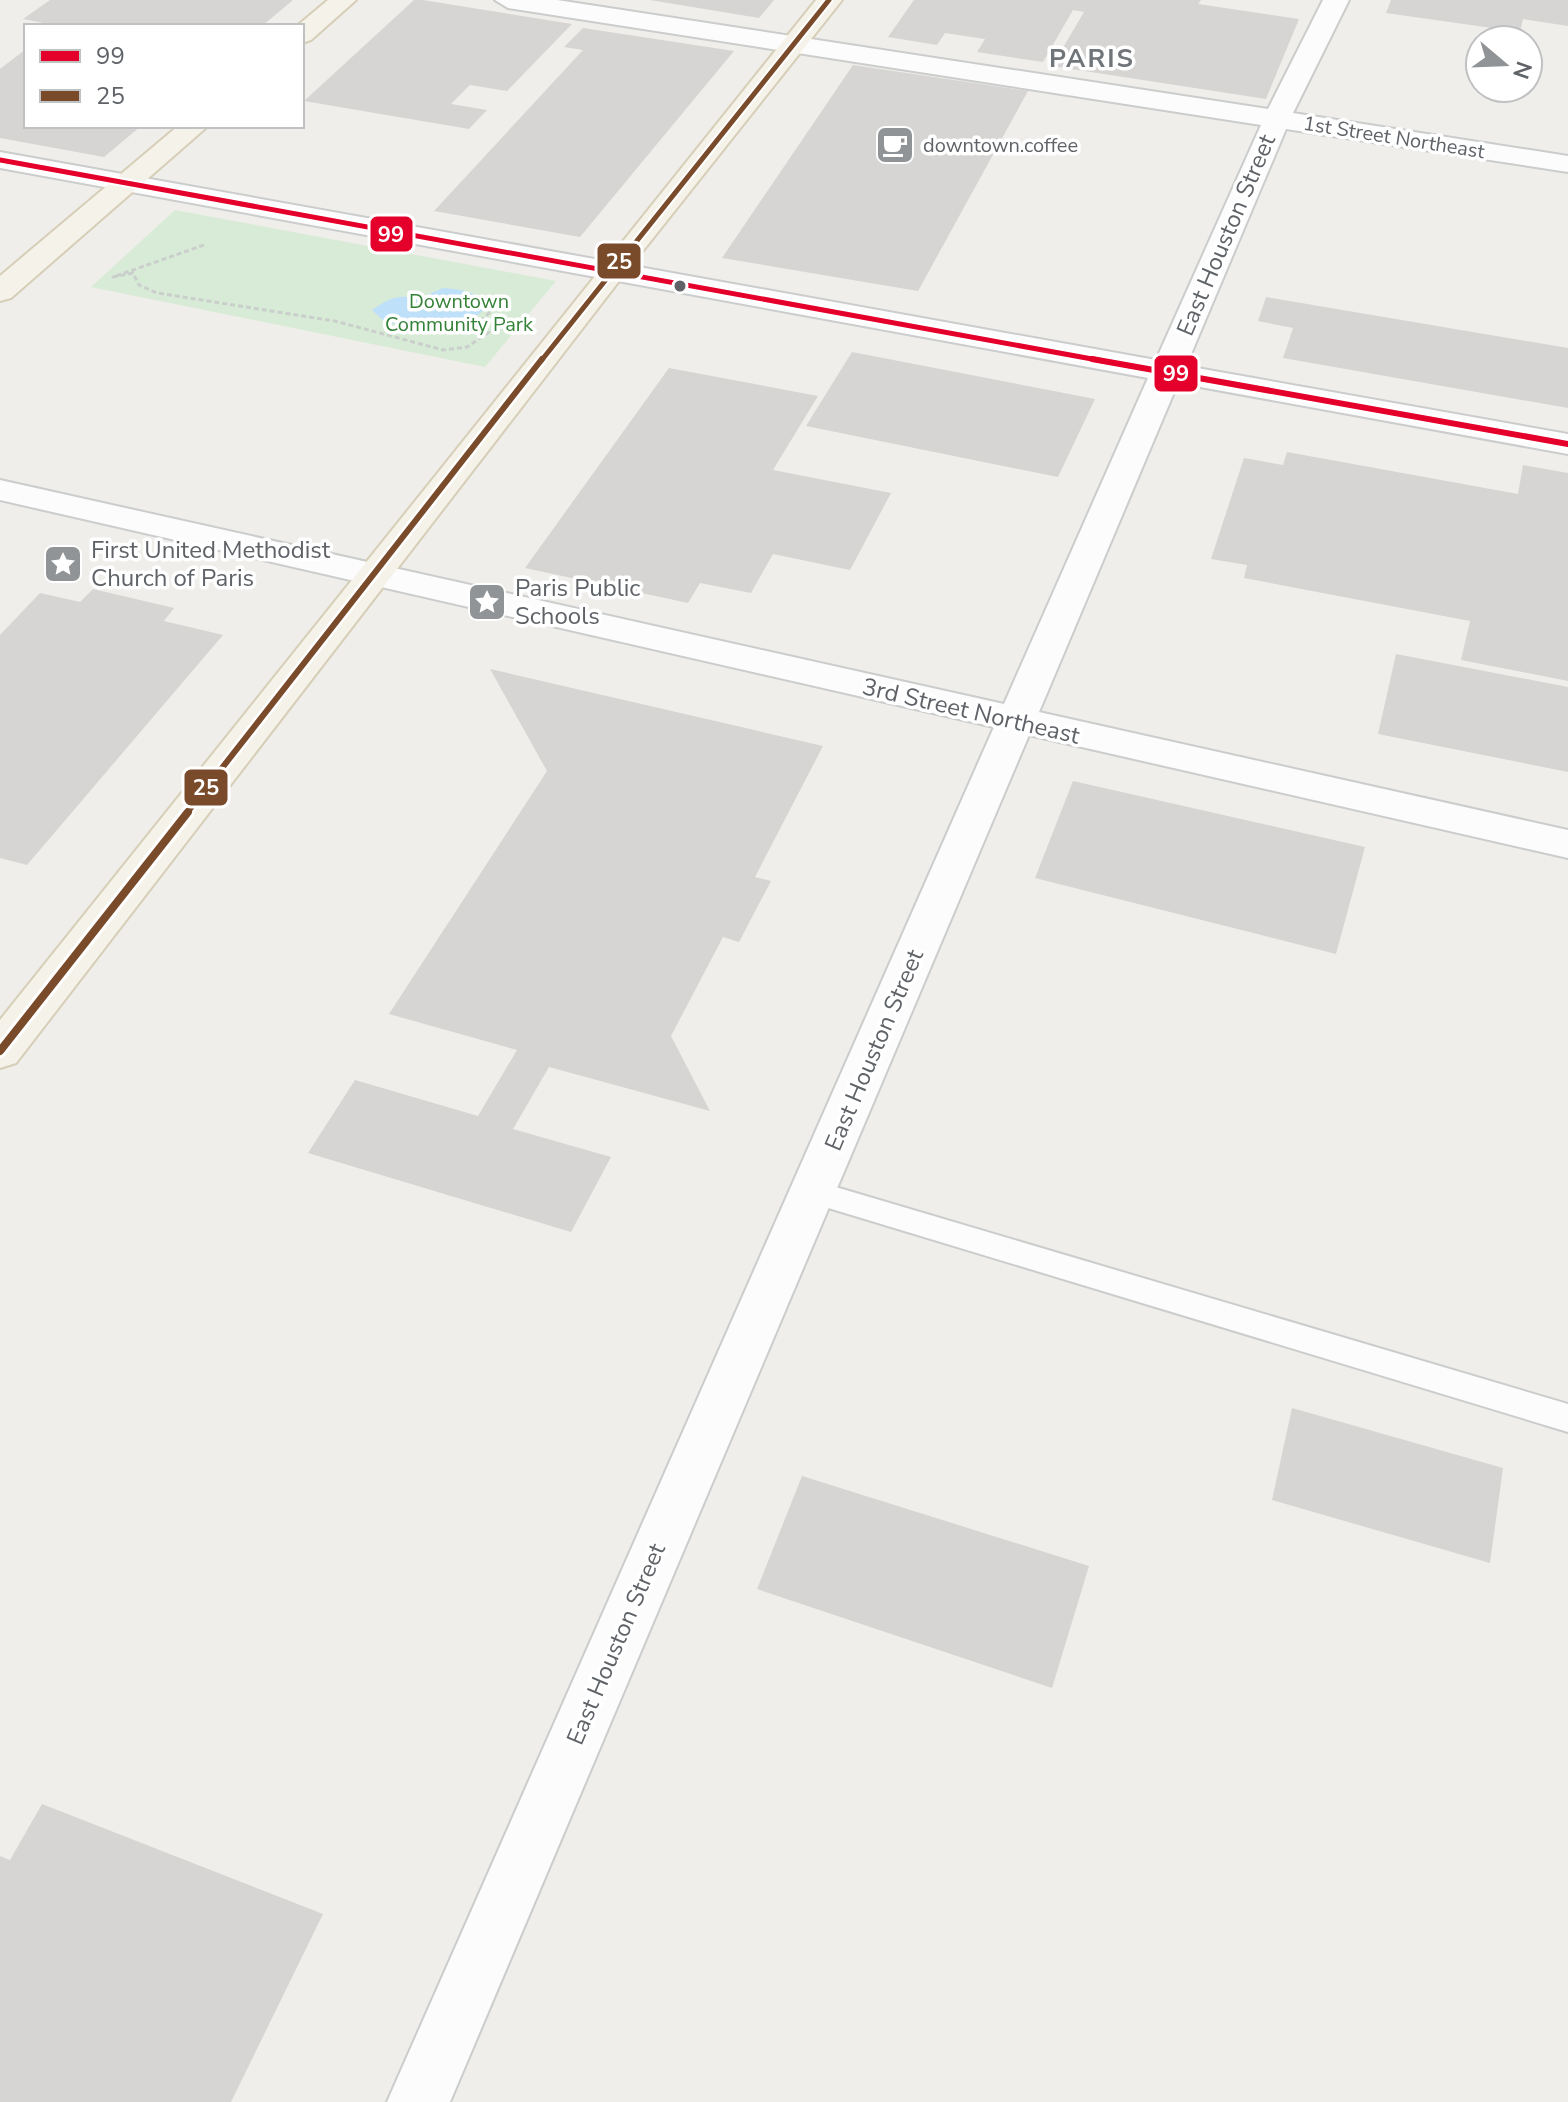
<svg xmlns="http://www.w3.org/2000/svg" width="1568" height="2102" font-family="'Nunito Sans',sans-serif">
<rect width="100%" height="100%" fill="#efeeea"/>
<polygon fill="#d8ebd6" points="175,210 556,281 485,367 91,287"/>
<path fill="#bfe0f9" d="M443 288C460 289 473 291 487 303 477 333 411 324 386 323L372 310C388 299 398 293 418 299Z"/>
<g fill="#d6d5d3">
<polygon points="50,0 293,0 262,26 59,26 23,19"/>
<polygon points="414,0 423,0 572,24 507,91 470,85 451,104 487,110 469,129 304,101"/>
<polygon points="650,0 774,0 759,18"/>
<polygon points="914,0 1201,0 1198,4 1299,19 1266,99 1052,66 1084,12 1073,10 1043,62 977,52 985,39 945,33 937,45 888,37"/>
<polygon points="1391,0 1568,0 1568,26 1523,19 1520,32 1386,13"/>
<polygon points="583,28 734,51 580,237 434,211 583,50 564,47"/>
<polygon points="26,49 26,126 141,126 104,157 0,138 0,69"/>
<polygon points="853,65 1028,91 918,291 722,258"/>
<polygon points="1266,297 1568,348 1568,408 1283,358 1293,328 1258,321"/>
<polygon points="852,352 1095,399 1058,477 806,426"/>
<polygon points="669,368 818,396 773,470 891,493 850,570 773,554 751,593 700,583 688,603 525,568"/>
<polygon points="1287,452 1518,494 1523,465 1568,473 1568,681 1461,660 1470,621 1244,578 1247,565 1211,559 1244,458 1283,465"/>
<polygon points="93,589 174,608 164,621 223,635 27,865 0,858 0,635 40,593 80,602"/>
<polygon points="1396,654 1568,687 1568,772 1378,734"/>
<polygon points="490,669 823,746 755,877 771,881 739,942 723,937 671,1036 710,1111 549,1067 513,1129 611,1157 571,1232 308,1153 355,1080 478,1116 517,1050 389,1014 547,771"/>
<polygon points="1073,781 1365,847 1336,954 1035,878"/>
<polygon points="1292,1408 1503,1468 1490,1563 1272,1500"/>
<polygon points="802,1476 1089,1566 1052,1688 757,1589"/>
<polygon points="42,1804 323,1914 231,2102 0,2102 0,1856 10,1860"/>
</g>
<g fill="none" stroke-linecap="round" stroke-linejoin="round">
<g stroke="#cbcccc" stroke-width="4">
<polygon id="lane" points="812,1180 1568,1404 1568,1432 802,1200 797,1192 802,1184"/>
</g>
<g stroke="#cbcccc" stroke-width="4">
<polygon id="street" points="495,0 557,0 1268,109 1323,0 1349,0 1293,113 1568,156 1568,172 1286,129 1186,366 1568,434 1568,454 1178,383 1039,712 1568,830 1568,858 1029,735 450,2102 387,2102 994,727 0,500 0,480 1004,704 1148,378 0,168 0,152 1156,360 1261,125 508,8"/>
</g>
<g stroke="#d7ceb8" stroke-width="4">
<g id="primary">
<polygon points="328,0 356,0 311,40 302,43 302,26 297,26"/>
<polygon points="816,0 842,0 619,281 16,1063 0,1068 0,1020"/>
<polygon points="178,126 208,126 11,298 0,301 0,276"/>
</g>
</g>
<polyline stroke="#cacfcc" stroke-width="3" stroke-dasharray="5 3" stroke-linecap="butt" points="204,245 113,277 133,273 139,285 157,293 335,321 443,350 467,347 489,332 477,325 496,306"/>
<use href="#lane" fill="#fdfcfc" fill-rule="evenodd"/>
<use href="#street" fill="#fdfcfc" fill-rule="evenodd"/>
<use href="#primary" fill="#f4f2e9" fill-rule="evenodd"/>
<g stroke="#fff" stroke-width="9">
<polyline id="bus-1-far1" points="0,160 1103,361"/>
</g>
<g stroke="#fff" stroke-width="11">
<polyline id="bus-1" points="1092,359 1568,444"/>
</g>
<g stroke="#fff" stroke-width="9">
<polyline id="bus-2-far2" points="541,361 829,0"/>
</g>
<g stroke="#fff" stroke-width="11">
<polyline id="bus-2-far1" points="186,814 542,359"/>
</g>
<g stroke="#fff" stroke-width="14">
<polyline id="bus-2" points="0,1051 188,812"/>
</g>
<use href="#bus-1-far1" stroke="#e4002b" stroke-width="5"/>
<use href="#bus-1" stroke="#e4002b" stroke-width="6"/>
<use href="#bus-2-far2" stroke="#7a4b2a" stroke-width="5"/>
<use href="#bus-2-far1" stroke="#7a4b2a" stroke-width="6"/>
<use href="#bus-2" stroke="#7a4b2a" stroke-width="8"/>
</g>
<defs>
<g id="cafe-square" transform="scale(2)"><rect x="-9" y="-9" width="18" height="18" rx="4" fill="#919496" stroke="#fff"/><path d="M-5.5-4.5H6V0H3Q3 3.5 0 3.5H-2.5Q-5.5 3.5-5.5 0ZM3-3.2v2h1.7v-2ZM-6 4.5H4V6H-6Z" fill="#fff"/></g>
<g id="sight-square" transform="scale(2)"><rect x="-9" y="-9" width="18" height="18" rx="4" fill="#919496" stroke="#fff"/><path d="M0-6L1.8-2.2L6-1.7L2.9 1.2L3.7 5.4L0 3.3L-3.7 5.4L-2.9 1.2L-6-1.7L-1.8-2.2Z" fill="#fff"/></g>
</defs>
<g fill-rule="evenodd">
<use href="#cafe-square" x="895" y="145"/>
<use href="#sight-square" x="63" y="564"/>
<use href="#sight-square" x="487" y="602"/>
</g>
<circle fill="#5f6368" stroke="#fff" stroke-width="3" cx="680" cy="286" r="7"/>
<g text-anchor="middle" stroke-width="7" stroke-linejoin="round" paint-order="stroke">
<g font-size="20" fill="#5f6368" stroke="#fff">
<text transform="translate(1394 137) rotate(9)" y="7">1st Street Northeast</text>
</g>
<g font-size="20" fill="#5f6368" stroke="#fff" text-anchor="start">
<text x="923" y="152">downtown.coffee</text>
</g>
<g font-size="20" fill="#348238" stroke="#fff">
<text x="459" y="308">Downtown<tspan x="459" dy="23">Community Park</tspan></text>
</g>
<g font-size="24" fill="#5f6368" stroke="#fff">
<text transform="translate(1226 235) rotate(-67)" y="8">East Houston Street</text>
<text transform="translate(971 711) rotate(13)" y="8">3rd Street Northeast</text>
<text transform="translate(874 1050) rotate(-67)" y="8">East Houston Street</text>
<text transform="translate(616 1644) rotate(-67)" y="8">East Houston Street</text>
</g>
<g font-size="24" fill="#5f6368" stroke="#fff" text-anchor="start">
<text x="91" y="558">First United Methodist<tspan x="91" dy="28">Church of Paris</tspan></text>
<text x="515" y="596">Paris Public<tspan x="515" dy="28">Schools</tspan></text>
</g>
<g font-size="26" font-weight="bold" letter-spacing="2" fill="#70757a" stroke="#fff">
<text x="1092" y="67">PARIS</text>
</g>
</g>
<g stroke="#fff" stroke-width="3">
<rect x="369" y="215" width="45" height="38" rx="8" fill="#e4002b"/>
<rect x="596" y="242" width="46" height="38" rx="8" fill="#7a4b2a"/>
<rect x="1153" y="354" width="46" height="39" rx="8" fill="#e4002b"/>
<rect x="183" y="768" width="46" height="39" rx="8" fill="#7a4b2a"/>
</g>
<g font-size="22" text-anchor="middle" font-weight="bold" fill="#fff">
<text x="391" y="242">99</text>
<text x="619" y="269">25</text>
<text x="1176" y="381">99</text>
<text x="206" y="795">25</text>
</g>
<rect x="24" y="24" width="280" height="104" fill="#ffffff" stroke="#bfc1c3" stroke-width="2"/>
<rect x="40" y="50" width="40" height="12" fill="#e4002b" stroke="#bfc1c3" stroke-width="2"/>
<text x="96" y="64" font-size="24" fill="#5f6368">99</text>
<rect x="40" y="90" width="40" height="12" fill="#7a4b2a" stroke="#bfc1c3" stroke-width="2"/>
<text x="96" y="104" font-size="24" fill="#5f6368">25</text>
<g transform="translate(1504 64) rotate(109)"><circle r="38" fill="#ffffff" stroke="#bfc1c3" stroke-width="2"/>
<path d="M0-6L14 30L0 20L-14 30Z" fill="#919496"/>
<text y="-12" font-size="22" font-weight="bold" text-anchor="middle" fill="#5f6368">N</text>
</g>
</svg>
